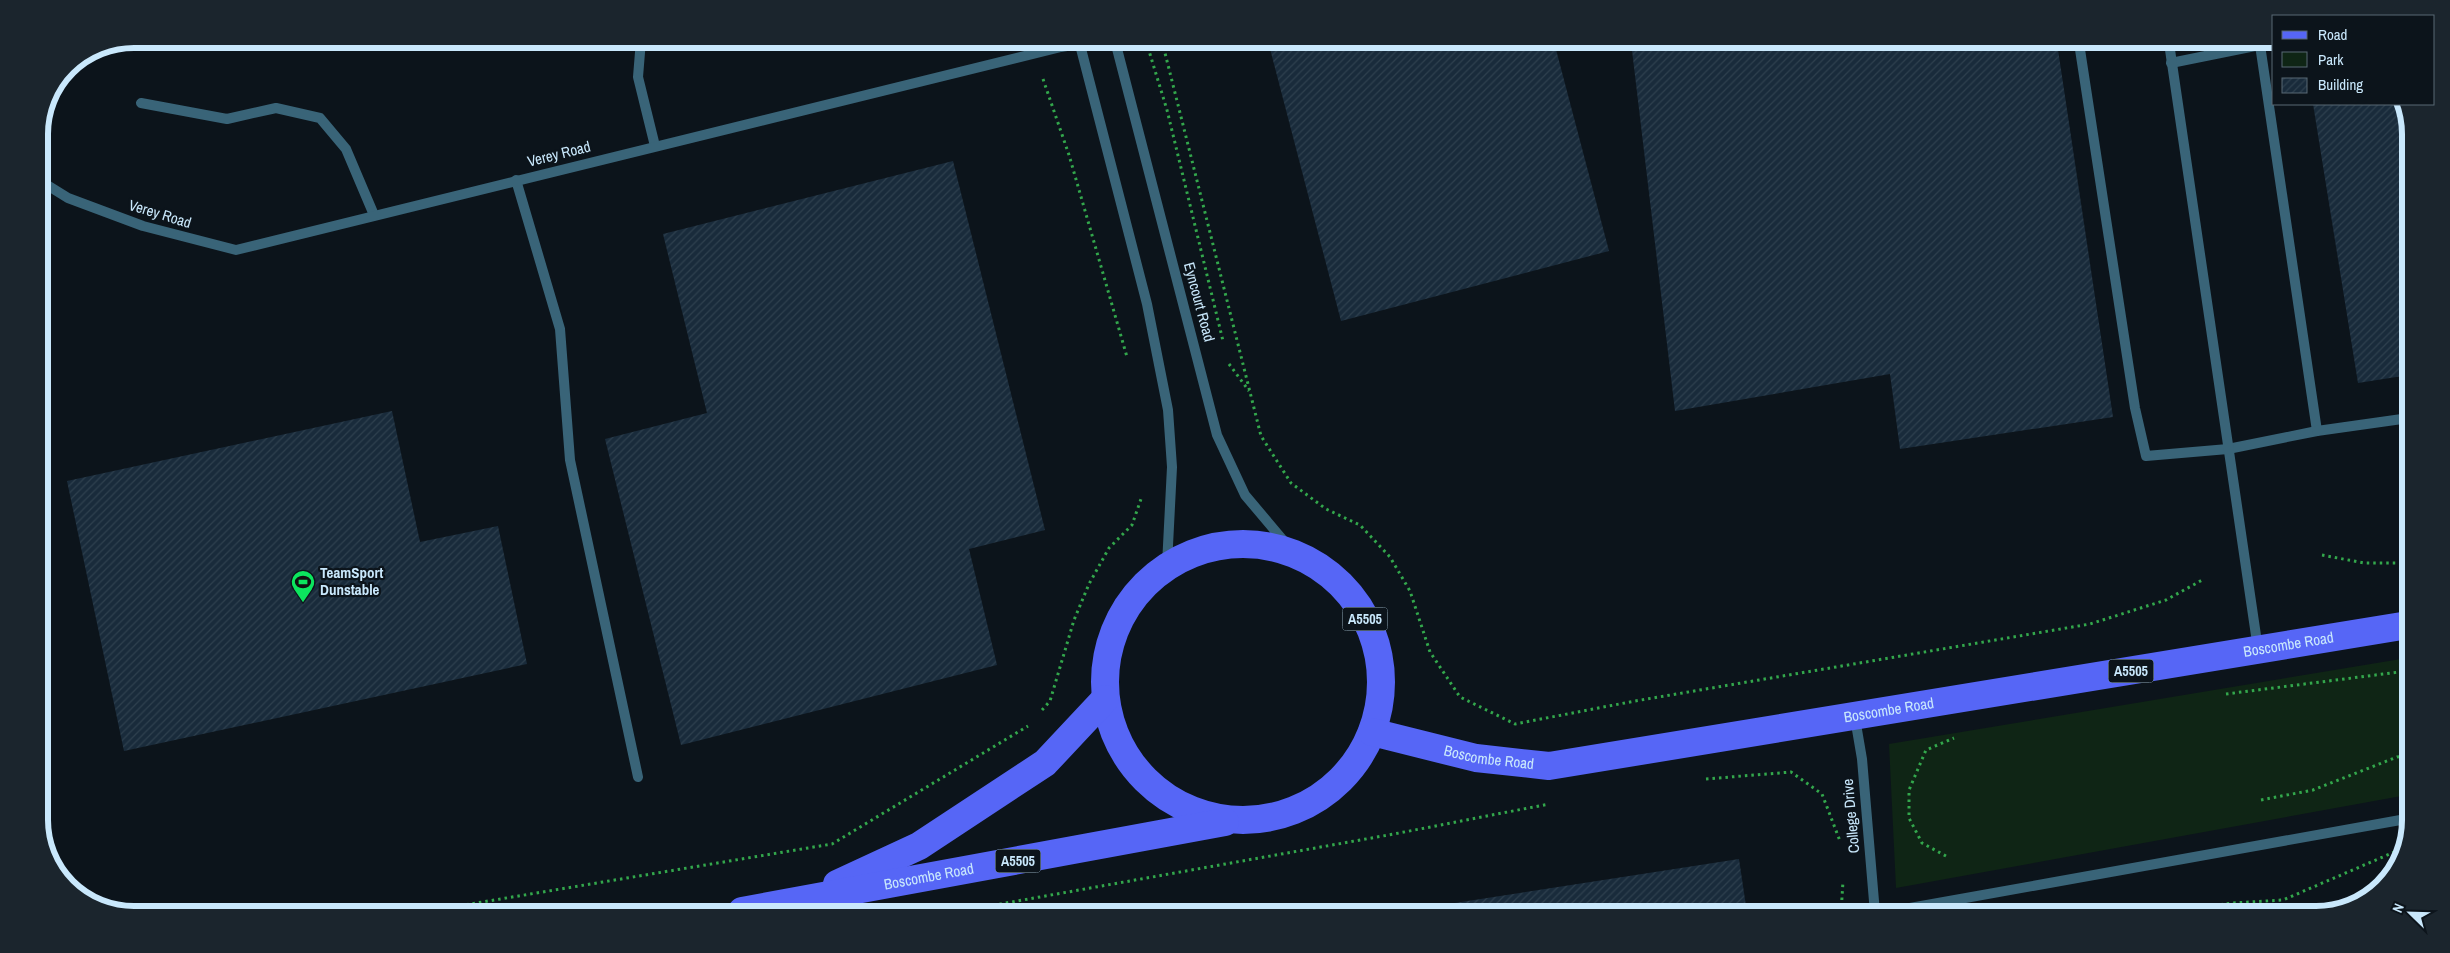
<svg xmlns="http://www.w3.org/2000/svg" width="2450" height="953" font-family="'Archivo Narrow',sans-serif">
<defs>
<pattern id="building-hatch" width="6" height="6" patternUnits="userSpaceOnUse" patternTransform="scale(1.25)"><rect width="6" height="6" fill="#192b3b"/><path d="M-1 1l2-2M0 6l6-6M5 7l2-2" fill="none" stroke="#2e404e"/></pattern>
</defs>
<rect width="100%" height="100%" fill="#0c141b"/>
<polygon fill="#0f2515" points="2407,658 2407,795 1896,888 1889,744"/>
<g fill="url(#building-hatch)">
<polygon points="1268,41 1554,42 1609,251 1341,321"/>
<polygon points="1631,42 2057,43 2113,417 1900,449 1890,374 1675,411"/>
<polygon points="2313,104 2402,104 2411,127 2409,375 2358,383"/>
<polygon points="953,161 1045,530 969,549 997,665 681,745 605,439 707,413 663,234"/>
<polygon points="392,411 420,542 498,526 527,664 124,751 67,481"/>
<polygon points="1739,859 1747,913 1403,912 1403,911"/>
<polygon points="2209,911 2209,914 2196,914 2196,913"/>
</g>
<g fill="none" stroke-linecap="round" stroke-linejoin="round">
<g stroke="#33a74c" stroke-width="3" stroke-dasharray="2.5 4" stroke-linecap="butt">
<polyline points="1146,41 1167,110 1223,341"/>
<polyline points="1162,41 1261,436 1291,483 1326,509 1360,525 1390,557 1410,591 1430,652 1460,697 1515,724 1635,701 2090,624 2166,600 2204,579"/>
<polyline points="1043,79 1069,155 1127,357"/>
<polyline points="1229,364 1249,391"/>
<polyline points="2322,555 2364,563 2408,563"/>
<polyline points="2226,694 2407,671"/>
<polyline points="1042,710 1050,701 1074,620 1089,584 1109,548 1132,525 1141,499"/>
<polyline points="1706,779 1791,772 1822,794 1840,841"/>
<polyline points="2261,800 2313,790 2397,757 2407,756"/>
<polyline points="1946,856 1922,843 1909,818 1909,790 1926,750 1954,738"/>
<polyline points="2232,903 2234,914"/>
<polyline points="434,910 832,844 1028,726"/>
<polyline points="961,911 1394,834 1549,804"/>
<polyline points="1841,913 1843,881"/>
<polyline points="2156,914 2232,903 2283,900 2399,850"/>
</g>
<g stroke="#396478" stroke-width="10">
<polyline points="641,40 638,77 655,146"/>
<polyline points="2079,43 2135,408 2146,456 2228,449 2317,431 2260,45 2171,63"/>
<polyline points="2169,43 2258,649"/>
<polyline points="141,103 227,119 276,108 320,118 346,149 374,215"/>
<polyline points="516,180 560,329 570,460 638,777"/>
<polyline points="2317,431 2409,418"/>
</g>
<g stroke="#396478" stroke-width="10">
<polyline points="39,180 68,198 143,226 236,250 1061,47 1095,41"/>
<polyline points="1855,718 1862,759 1875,913"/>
<polyline points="1882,913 2406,819"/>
</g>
<g stroke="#396478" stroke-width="10">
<polyline points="1079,41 1147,304 1168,410 1172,467 1167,565"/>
<polyline points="1115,41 1217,435 1245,495 1293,552"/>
</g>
<g stroke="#5666f6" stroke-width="28">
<circle cx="1243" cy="682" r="138"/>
<path id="s1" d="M1372 732 1476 758 1549 766 2408 625"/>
<polyline points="837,884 919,846 1045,763 1105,699"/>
<path id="s2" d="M742 911 1225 822"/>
</g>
</g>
<defs>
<g id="stadium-pin" transform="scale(1.25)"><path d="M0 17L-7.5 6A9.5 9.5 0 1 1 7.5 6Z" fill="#0ce55e" stroke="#0c141b"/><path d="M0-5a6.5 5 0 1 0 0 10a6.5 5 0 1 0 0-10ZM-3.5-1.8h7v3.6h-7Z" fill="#111"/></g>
</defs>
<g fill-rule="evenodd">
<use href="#stadium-pin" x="303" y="582"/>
</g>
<g text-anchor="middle" stroke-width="4.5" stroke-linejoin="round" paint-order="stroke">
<g fill="#0c141b" stroke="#90a8b8" stroke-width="1">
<rect x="1342.5" y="607.5" width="45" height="23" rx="4"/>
<rect x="2108.5" y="659.5" width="45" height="23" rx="4"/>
<rect x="995.5" y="849.5" width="45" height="23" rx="4"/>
</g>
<g font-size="14" font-weight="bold" fill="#c9e8fc">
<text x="1365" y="624">A5505</text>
<text x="2131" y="676">A5505</text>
<text x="1018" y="866">A5505</text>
</g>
<g font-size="15" fill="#c9e8fc" stroke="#0c141b">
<text transform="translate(559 154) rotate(-14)" y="5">Verey Road</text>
<text transform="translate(160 214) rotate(17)" y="5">Verey Road</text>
<text transform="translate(1199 302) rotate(75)" y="5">Eyncourt Road</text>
<text dy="5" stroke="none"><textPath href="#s1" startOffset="930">Boscombe Road</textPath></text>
<text dy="5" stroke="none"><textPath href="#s1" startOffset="525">Boscombe Road</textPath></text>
<text dy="5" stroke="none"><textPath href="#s1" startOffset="120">Boscombe Road</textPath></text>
<text transform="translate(1851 816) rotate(-95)" y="5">College Drive</text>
<text dy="5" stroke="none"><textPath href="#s2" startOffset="190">Boscombe Road</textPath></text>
</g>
<g font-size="15" font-weight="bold" fill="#c9e8fc" stroke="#0c141b" text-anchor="start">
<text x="320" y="578">TeamSport<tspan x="320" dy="17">Dunstable</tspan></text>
</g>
</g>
<path d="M0 0H2450V953H0ZM134 48H2316A86 86 0 0 1 2402 134V820A86 86 0 0 1 2316 906H134A86 86 0 0 1 48 820V134A86 86 0 0 1 134 48Z" fill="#1b252d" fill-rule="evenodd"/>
<path fill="none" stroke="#c9e8fc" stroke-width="6" d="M134 48H2316A86 86 0 0 1 2402 134V820A86 86 0 0 1 2316 906H134A86 86 0 0 1 48 820V134A86 86 0 0 1 134 48Z"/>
<rect x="2272" y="15" width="162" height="90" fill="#0c141b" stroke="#586975"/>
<rect x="2282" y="31" width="25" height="8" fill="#5666f6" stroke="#586975"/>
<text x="2318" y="40" font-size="15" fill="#c9e8fc">Road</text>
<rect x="2282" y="52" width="25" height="15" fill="#0f2515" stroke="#586975"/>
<text x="2318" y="65" font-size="15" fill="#c9e8fc">Park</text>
<rect x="2282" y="78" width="25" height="15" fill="url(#building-hatch)" stroke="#586975"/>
<text x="2318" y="90" font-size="15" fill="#c9e8fc">Building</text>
<g transform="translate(2410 913) rotate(293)" stroke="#0c141b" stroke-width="4" paint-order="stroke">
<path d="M0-4L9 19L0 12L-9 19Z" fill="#c9e8fc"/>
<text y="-8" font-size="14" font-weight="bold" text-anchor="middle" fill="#c9e8fc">N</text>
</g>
</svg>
